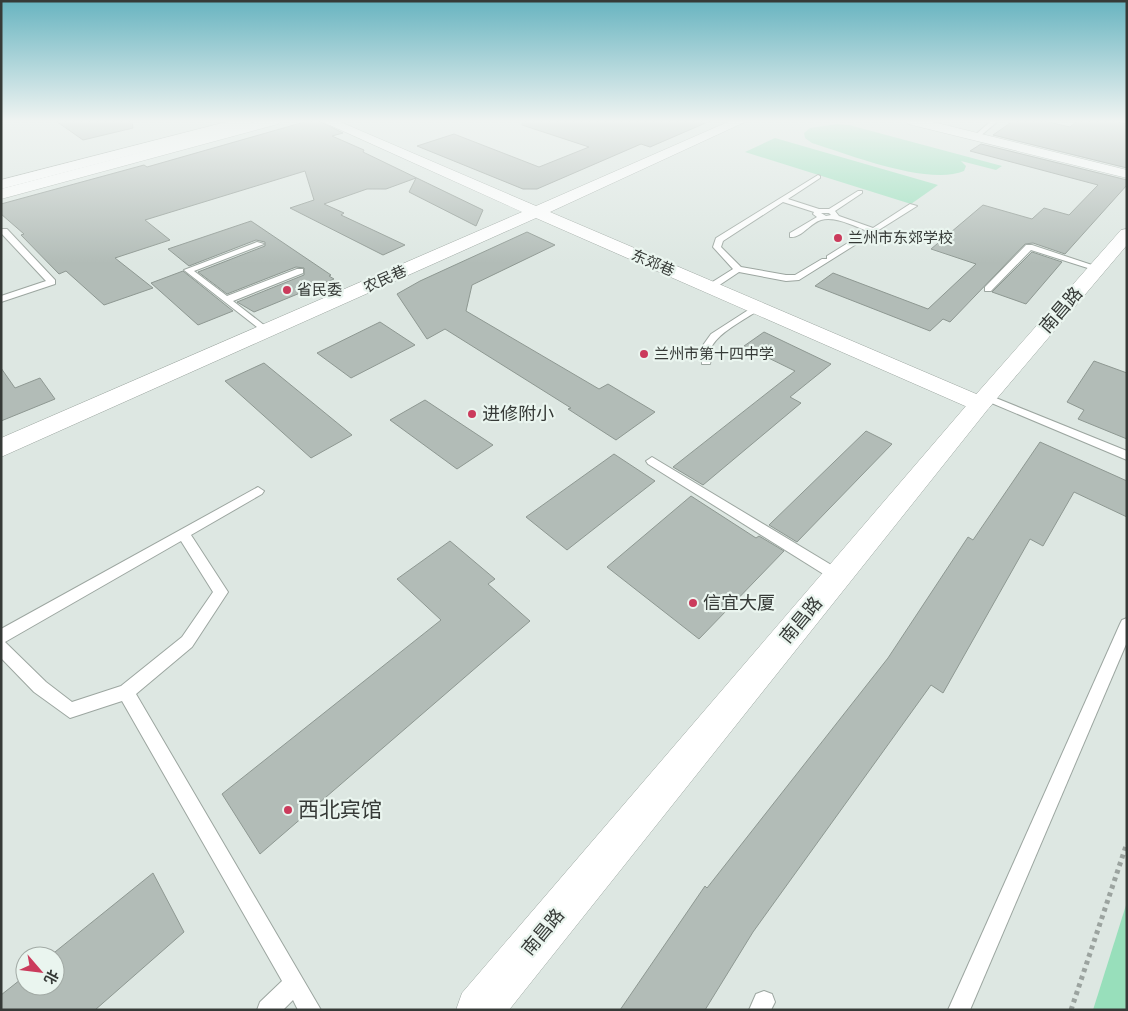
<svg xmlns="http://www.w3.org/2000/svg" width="1128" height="1011" font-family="'Public Sans','Noto Sans SC',sans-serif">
<rect width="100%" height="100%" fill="#dde7e2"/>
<g fill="#98dfbb">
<path d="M837 124 849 125 1002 166 996 170 961 161 966 166 964 171C929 186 850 155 812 143L805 138 804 133 810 128Z"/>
<polygon points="775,138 938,185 911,204 745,152"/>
<polygon points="1127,902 1127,1010 1093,1010"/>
</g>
<g fill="#b2bcb7" stroke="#8e9892">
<polygon points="56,121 132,121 133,128 83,140"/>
<polygon points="308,121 319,121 343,133 332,136 364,150 363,152 483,210 476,226 409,192 416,178 386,189 367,189 324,204 344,213 341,215 405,245 383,255 290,208 314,200 305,171 145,220 170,240 115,258 153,288 104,305 66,271 59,274 21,235 24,234 1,214 1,204 144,165 147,167"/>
<polygon points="523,121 710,121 650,147 641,144 537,189 523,189 417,146 454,134 539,167 589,147 522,125"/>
<polygon points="1013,121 1044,121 1070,127 1077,121 1112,121 1127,124 1127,168 993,135"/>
<polygon points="981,144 1127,180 1127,185 1065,254 1033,243 1025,244 950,322 943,319 930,331 815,286 833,273 928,309 976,264 931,249 983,205 1032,219 1044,208 1069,215 1098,185 970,151"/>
<polygon points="251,221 331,275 329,276 334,279 254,312 237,302 304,275 304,268 296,267 227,294 198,272 265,246 265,242 256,240 189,266 168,249"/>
<polygon points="527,232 555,245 472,285 466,311 599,389 608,384 655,412 616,440 568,409 571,408 445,329 427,339 397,294 420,281"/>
<polygon points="1032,252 1062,262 1026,304 992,292"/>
<polygon points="183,271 233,311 198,325 151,283"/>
<polygon points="380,322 415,345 351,378 317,353"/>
<polygon points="764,332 831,364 790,397 801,403 703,485 673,467 795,371 744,346"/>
<polygon points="1094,361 1127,373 1127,439 1078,419 1084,410 1067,402"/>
<polygon points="264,363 352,435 311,458 225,381"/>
<polygon points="1,368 15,388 40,378 55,399 1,421"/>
<polygon points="425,400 493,445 457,469 390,420"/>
<polygon points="866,431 892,444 797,542 769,525"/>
<polygon points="1040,442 1127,481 1127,517 1074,492 1043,546 1030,539 943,693 931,685 753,932 705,1010 620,1010 705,886 707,888 888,658 968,537 973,540"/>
<polygon points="614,454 655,481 567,550 526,517"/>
<polygon points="691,496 756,538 759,536 784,551 699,639 607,567"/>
<polygon points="450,541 495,579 488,584 530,621 260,854 222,794 441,620 397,579"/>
<polygon points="153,873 184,932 95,1010 1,1010 1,995 25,976 25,986 55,986 55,956 50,956"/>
</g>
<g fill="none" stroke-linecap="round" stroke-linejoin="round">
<g stroke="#9ca6a0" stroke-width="2">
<g id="service">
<polygon points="991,121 998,121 978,138 974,138 974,136"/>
<path d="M818 175 820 176V178L788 199 819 209H829L858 191H862V193L835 211 839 216 873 228 910 204 917 206 799 280 786 281 739 272 712 290H706V286L733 269 713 247 716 238ZM783 202 814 212 813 214 817 217 790 233V237C802 238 810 223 821 220 835 216 854 226 867 231L827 256V259H822L795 275H786L741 267 721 247 723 241ZM821 213H829L831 215 826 216Z"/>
<polygon points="1,229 7,229 55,280 55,284 1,302 1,296 46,281 1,233"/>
<polygon points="257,242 264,244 194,271 227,296 297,269 303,269 303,273 233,301 269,329 271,331 266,334 184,270"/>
<polygon points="1026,245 1032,245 1101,268 1094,270 1031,250 991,291 985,291 985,287"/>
<path d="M756 305 759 306V310C747 318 714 335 711 349 710 354 712 359 710 364H702L701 348 711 334Z"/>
<polygon points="986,394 1127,451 1127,460 982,399 981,397"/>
<polygon points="652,457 843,572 845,576 843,580 838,582 833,580 648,464 646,461"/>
<path d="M258 487 264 491 262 494 191 535 228 592 192 647 136 694 321 1010H298L293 1000 283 1010H257L260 1002 282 981 122 701 70 718 34 692 1 658V629ZM181 541 213 592 182 637 121 686 72 702 46 682 5 642Z"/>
<polygon points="1127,618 1127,642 970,1010 948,1010 1120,624 1122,620"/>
<polygon points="764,991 772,994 775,1002 771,1010 749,1010 756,994"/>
</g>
</g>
<g stroke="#9ca6a0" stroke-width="1">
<g id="tertiary">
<polygon points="258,121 280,121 278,124 1,199 1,189"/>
<polygon points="321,121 338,121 536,206 730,121 747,121 550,212 988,399 992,404 988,409 980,412 972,409 536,218 1,457 1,438 522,212"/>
</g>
</g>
<g stroke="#9ca6a0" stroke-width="1">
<g id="secondary">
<polygon points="906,121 929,121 1127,170 1127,178 908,124"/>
<polygon points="1127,229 1127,245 988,409 509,1010 456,1010 462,993 972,399 1121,230"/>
</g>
</g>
<g stroke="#9ca6a0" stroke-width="1">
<polygon id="primary" points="230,121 252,121 250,124 1,189 1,180"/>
</g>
<polyline stroke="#9ba39f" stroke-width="5" stroke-dasharray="4 4" stroke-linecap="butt" points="1071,1010 1127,843"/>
<use href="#service" fill="#fff" fill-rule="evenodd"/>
<use href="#tertiary" fill="#fff" fill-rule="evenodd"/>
<use href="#secondary" fill="#fff" fill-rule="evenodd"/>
<use href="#primary" fill="#fff" fill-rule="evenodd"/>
</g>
<linearGradient id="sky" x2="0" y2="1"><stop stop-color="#68b4c0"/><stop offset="0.46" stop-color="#f0f4f2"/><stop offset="1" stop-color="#f0f4f2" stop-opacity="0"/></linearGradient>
<rect width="1128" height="263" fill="url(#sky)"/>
<g fill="#cb3b5c" stroke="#eaf5ef" stroke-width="2">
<circle cx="838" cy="238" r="5"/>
<circle cx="287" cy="290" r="5"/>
<circle cx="644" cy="354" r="5"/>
<circle cx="472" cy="414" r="5"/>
<circle cx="693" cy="603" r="5"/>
<circle cx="288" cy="810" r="5"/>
</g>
<g text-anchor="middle" stroke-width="4.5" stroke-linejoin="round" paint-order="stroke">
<g font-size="15" fill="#363a37" stroke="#eaf5ef" text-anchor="start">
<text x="848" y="243">兰州市东郊学校</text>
<text x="297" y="295">省民委</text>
<text x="654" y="359">兰州市第十四中学</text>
</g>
<g font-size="15" fill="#363a37" stroke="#eaf5ef">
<text transform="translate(653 263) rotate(23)" y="5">东郊巷</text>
<text transform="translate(385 279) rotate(-24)" y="5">农民巷</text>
</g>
<g font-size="18" fill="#363a37" stroke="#eaf5ef">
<text transform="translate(1061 310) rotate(-49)" y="6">南昌路</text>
<text transform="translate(801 620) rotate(-50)" y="6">南昌路</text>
<text transform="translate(543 932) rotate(-50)" y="6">南昌路</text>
</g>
<g font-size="18" fill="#363a37" stroke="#eaf5ef" text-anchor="start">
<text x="482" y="420">进修附小</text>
<text x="703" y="609">信宜大厦</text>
</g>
<g font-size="21" fill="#363a37" stroke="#eaf5ef" text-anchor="start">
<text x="298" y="817">西北宾馆</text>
</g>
</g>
<rect width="1128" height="1011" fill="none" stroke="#363a37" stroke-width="5"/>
<g transform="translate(40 971) rotate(118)"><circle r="24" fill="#eaf5ef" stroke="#a2aaa5"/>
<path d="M0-4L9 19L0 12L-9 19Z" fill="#cb3b5c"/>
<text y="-8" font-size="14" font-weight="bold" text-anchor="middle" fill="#363a37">北</text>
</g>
</svg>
